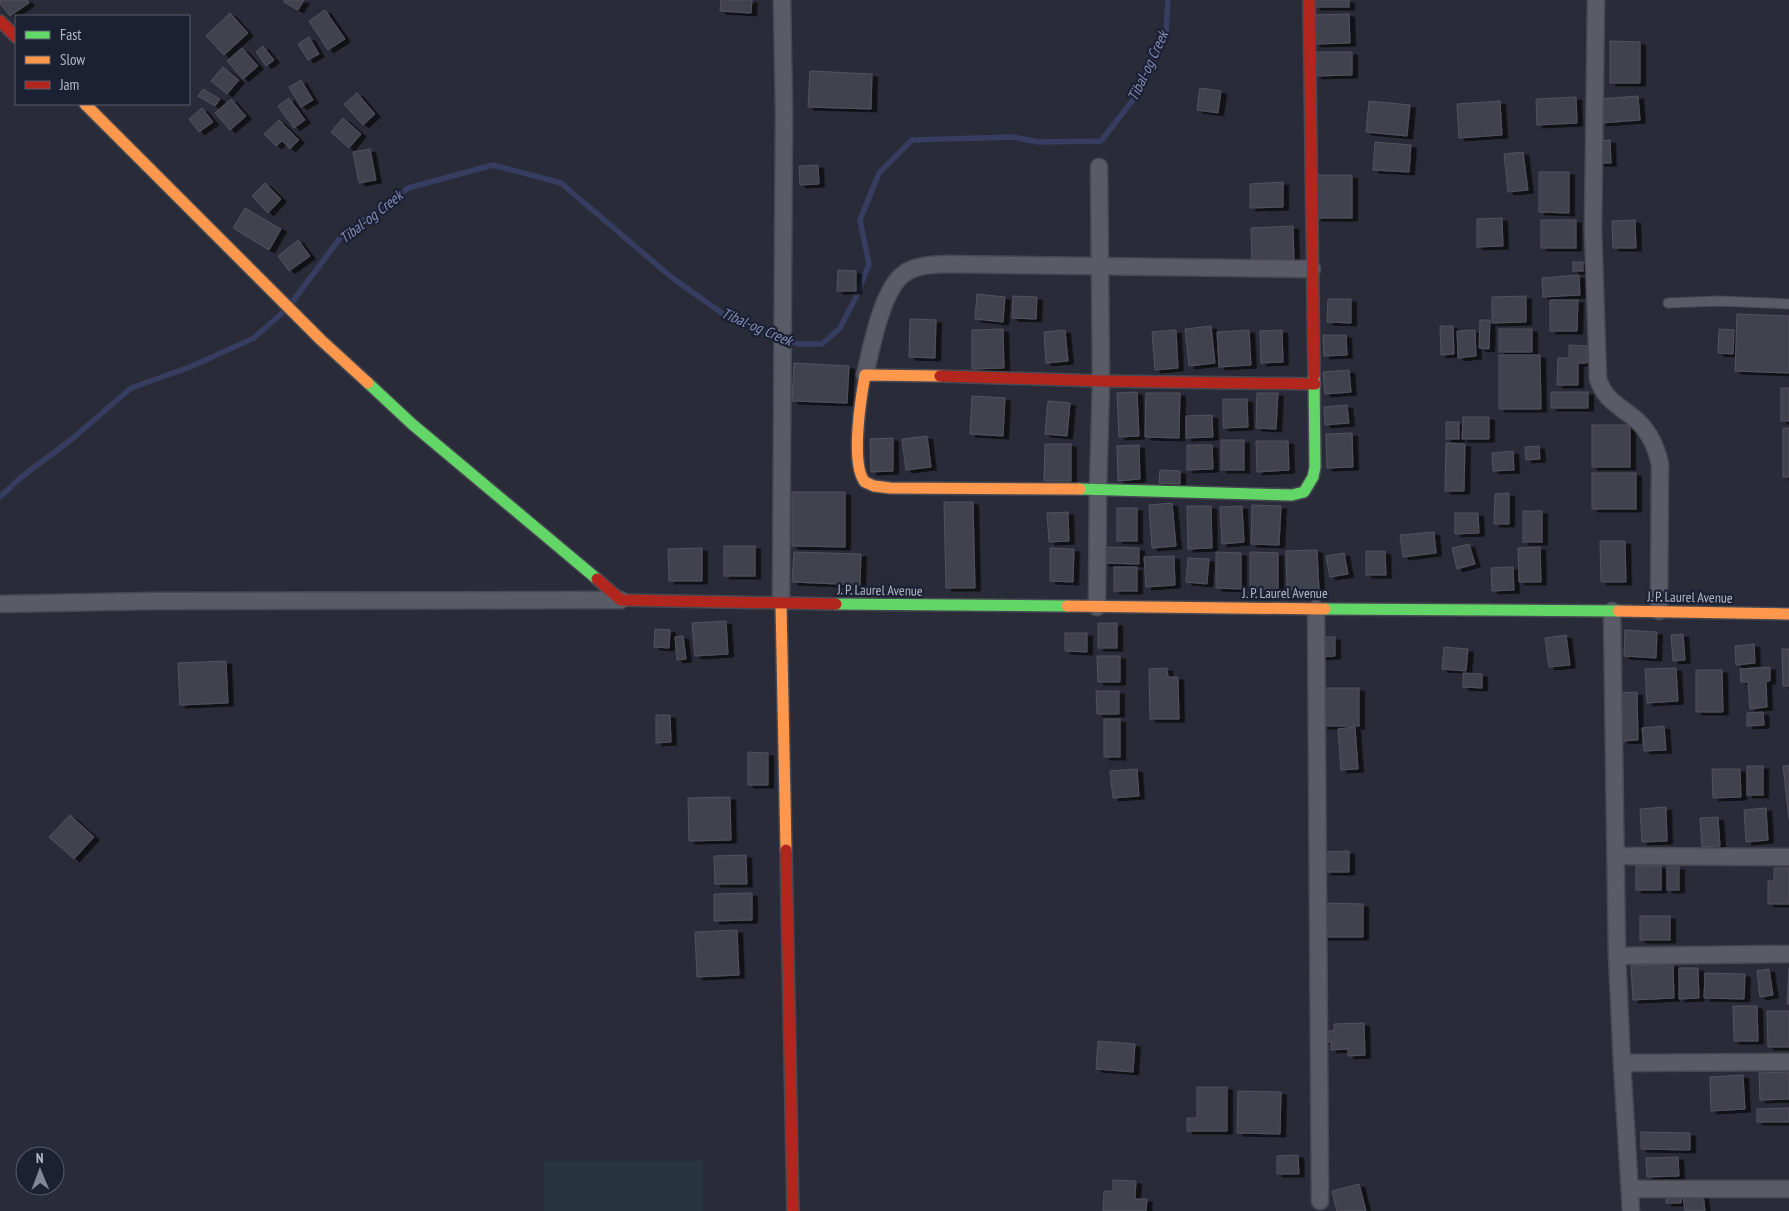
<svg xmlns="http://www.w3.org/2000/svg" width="1789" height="1211" font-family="'PT Sans Narrow',sans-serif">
<defs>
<filter id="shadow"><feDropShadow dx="5.5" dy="3" stdDeviation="0" flood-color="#0009"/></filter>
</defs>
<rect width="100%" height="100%" fill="#292c38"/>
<rect fill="#26353e" x="544" y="1161" width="159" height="50"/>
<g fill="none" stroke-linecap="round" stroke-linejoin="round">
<g stroke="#363d61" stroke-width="5.5">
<polyline points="293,301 341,237 408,188 493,165 561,183 670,276 726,316 798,344 822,344 840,328 857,295 869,264 860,220 879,173 912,140 1013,137 1039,142 1101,141 1136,96 1166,32 1168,0"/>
<polyline points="0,497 20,478 72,439 131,388 190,367 254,338 282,313"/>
</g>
</g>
<g fill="#40424d" stroke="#51535f" filter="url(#shadow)">
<polygon points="0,0 27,0 29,3 10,16 0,3"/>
<polygon points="284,0 304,0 298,10 284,2"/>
<polygon points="721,0 752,0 751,13 720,11"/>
<rect x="1315" y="0" width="34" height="7"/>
<polygon points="325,10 345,39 328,50 309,21"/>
<polygon points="230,13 248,33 224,55 206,36"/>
<polygon points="1349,14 1350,43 1315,44 1314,15"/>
<polygon points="309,37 319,54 308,60 298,44"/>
<polygon points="1610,41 1640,42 1640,83 1610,83"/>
<polygon points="263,46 274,60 266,66 256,52"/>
<polygon points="242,48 258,66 243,79 227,61"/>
<polygon points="1316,52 1352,52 1352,75 1316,76"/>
<polygon points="223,67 239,80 227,94 211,81"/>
<polygon points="810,71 872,74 871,109 808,107"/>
<polygon points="301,80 313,100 301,107 289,87"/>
<polygon points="1200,88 1221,91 1218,113 1197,110"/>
<polygon points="203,89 220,99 215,106 198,96"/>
<polygon points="357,93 375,114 363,125 344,104"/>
<polygon points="1638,96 1640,120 1601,123 1600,99"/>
<polygon points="1576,97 1577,123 1537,125 1536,99"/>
<polygon points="289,98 305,120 294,128 278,106"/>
<polygon points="231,99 246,116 230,130 215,113"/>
<polygon points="1369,101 1410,105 1407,136 1366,132"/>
<polygon points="1500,101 1502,135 1459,138 1457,104"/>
<polygon points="202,108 213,122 199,132 189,119"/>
<polygon points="343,118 361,134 349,148 331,132"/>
<polygon points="279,120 299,140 290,149 282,141 276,146 264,134"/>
<polygon points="1610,140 1611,163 1598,163 1597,141"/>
<polygon points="1375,142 1411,145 1409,172 1373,170"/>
<polygon points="370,149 376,180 359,183 353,152"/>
<polygon points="1523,152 1528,190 1508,192 1504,154"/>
<polygon points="818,165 819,184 800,185 799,166"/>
<polygon points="1539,172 1569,172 1569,213 1539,212"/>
<rect x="1316" y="175" width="36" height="43"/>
<polygon points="1283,182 1283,207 1250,208 1250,184"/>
<polygon points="265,183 281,199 268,213 252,196"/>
<polygon points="245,208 281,229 269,250 233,228"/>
<polygon points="1502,218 1503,246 1477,247 1477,219"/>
<rect x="1541" y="220" width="35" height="28"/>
<polygon points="1635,220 1636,248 1613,248 1612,221"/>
<polygon points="1293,226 1294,262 1252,264 1251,228"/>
<polygon points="298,240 310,256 289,271 278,256"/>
<rect x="1573" y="262" width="10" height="9"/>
<polygon points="838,270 856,271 856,291 837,291"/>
<polygon points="1579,275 1580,295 1543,297 1542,278"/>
<polygon points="977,294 1005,297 1003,322 975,319"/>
<polygon points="1013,296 1037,297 1036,319 1012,318"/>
<polygon points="1526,296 1526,322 1492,323 1492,297"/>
<polygon points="1328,299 1351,299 1351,323 1327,322"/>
<polygon points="1550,300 1578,300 1577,331 1550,331"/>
<polygon points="1737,314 1789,316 1789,373 1735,371"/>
<polygon points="910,319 936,320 935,358 909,357"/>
<polygon points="1480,320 1490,320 1489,349 1479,348"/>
<polygon points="1211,326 1215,363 1189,366 1185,329"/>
<polygon points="1440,326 1453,326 1454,354 1441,355"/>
<polygon points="1003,329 1004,368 972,369 972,330"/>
<rect x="1499" y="329" width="33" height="23"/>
<polygon points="1719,329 1734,330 1733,354 1718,353"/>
<polygon points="1065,330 1068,361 1046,363 1044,332"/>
<polygon points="1176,330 1178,368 1155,370 1152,332"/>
<polygon points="1249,330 1251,365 1219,367 1217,332"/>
<polygon points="1282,330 1283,362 1261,363 1260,331"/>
<polygon points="1475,330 1476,356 1458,358 1457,331"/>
<polygon points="1323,335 1346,335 1347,355 1324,356"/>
<polygon points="1569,345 1587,346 1587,363 1578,363 1578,385 1557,385 1558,358 1569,358"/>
<polygon points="1499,355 1540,355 1541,409 1499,409"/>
<polygon points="794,363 849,366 847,403 792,401"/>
<polygon points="1349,370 1351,392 1325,394 1323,372"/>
<rect x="1781" y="388" width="8" height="33"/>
<polygon points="1137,392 1139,436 1119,437 1117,393"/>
<rect x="1551" y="392" width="37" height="16"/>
<polygon points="1146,393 1180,393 1179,438 1145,437"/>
<polygon points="1257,393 1278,393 1276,429 1256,428"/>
<polygon points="972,396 1005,398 1003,436 970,434"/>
<polygon points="1223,399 1247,399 1248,427 1223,428"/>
<polygon points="1048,401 1070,403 1067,436 1045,434"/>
<polygon points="1347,405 1349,423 1325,425 1324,407"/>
<polygon points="1212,415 1213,437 1186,438 1186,416"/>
<polygon points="1463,417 1489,417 1489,439 1462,439"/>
<rect x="1446" y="422" width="13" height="17"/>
<rect x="1592" y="425" width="38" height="42"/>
<rect x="1783" y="428" width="6" height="49"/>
<polygon points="1352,433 1353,467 1327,468 1326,434"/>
<polygon points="927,436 931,467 906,470 902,439"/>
<polygon points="893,438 893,471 871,472 870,439"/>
<rect x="1221" y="440" width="23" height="30"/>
<polygon points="1256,441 1288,441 1289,470 1257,472"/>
<polygon points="1446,443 1465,444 1464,491 1445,491"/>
<polygon points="1045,444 1071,444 1071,481 1044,481"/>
<polygon points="1139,445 1140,479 1118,481 1117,446"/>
<polygon points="1187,445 1212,445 1213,469 1187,470"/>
<polygon points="1539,446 1540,459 1526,460 1525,447"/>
<polygon points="1513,451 1514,470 1493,471 1492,453"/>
<polygon points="1160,470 1180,471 1180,484 1159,483"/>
<rect x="1592" y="473" width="44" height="36"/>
<polygon points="792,492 845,492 845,547 792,546"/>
<polygon points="1509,493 1509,524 1494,524 1495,494"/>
<polygon points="944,502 973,502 975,588 946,588"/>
<polygon points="1172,503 1176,546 1152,548 1149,505"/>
<polygon points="1252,505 1281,506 1279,545 1251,544"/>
<polygon points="1187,506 1211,506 1212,548 1188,549"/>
<polygon points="1242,506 1244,542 1222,544 1220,507"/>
<rect x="1117" y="508" width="20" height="33"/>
<rect x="1523" y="511" width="19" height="31"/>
<polygon points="1068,512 1069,541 1049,542 1047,513"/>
<polygon points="1455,513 1478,513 1479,533 1455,534"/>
<polygon points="1434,532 1436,553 1403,557 1400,535"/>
<polygon points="1600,541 1625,541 1626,582 1601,582"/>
<polygon points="1469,544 1475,564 1457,569 1452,548"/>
<rect x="724" y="546" width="31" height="30"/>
<polygon points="1104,547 1139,548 1139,564 1103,563"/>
<polygon points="1540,547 1541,582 1519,582 1518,548"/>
<polygon points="702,548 702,581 669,581 668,549"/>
<polygon points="1050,548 1074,549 1073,582 1050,581"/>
<polygon points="1317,550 1319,589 1287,590 1286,551"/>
<polygon points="1366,551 1385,551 1386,575 1366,575"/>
<polygon points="794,552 861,554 860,585 792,582"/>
<polygon points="1216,552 1241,553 1241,589 1216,588"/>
<polygon points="1250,552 1278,553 1278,592 1250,592"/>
<polygon points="1344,553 1348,574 1330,577 1326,556"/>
<polygon points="1174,556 1175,585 1146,587 1144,557"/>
<polygon points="1188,558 1209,559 1207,584 1186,582"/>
<rect x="1114" y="567" width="23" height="24"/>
<polygon points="1513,567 1514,590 1492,591 1491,568"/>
<polygon points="726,621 728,654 695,656 692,623"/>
<rect x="1098" y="623" width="19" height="25"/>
<polygon points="655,629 670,630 669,648 654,647"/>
<polygon points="1625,630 1657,632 1656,658 1624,656"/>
<polygon points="1065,633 1087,633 1087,652 1065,651"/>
<polygon points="1683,634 1685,660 1673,661 1671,635"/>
<polygon points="1566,635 1570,665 1549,667 1545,638"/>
<polygon points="683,636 686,659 677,660 675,637"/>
<polygon points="1319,637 1335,637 1335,656 1319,657"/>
<polygon points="1754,644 1755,663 1736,665 1735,646"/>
<polygon points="1444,647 1468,649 1466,671 1442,669"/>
<polygon points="1782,649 1789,649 1789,686 1783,686"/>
<polygon points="1097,656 1120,656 1120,682 1098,682"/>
<polygon points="226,661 228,703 180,705 178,663"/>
<polygon points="1770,667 1770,681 1766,681 1767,707 1750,709 1748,682 1741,682 1740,669"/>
<polygon points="1167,668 1168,677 1178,677 1179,719 1150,719 1149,669"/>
<polygon points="1676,668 1678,701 1647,703 1645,669"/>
<polygon points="1696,670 1722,670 1723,712 1696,712"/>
<polygon points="1463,673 1482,674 1482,688 1463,687"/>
<rect x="1322" y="688" width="37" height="38"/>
<polygon points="1096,691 1119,691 1119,714 1097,714"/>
<polygon points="1637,692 1638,740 1622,741 1621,693"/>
<polygon points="1763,712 1764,725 1747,726 1747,713"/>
<polygon points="656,715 670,715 671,742 656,743"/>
<rect x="1104" y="719" width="16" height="38"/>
<polygon points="1664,726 1666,750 1644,751 1642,728"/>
<polygon points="1355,727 1358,769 1341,770 1338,729"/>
<polygon points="748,752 768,753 768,785 748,785"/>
<polygon points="1789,765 1789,819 1783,766"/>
<rect x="1747" y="766" width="16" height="29"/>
<polygon points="1137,769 1139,796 1113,798 1110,771"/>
<polygon points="1712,769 1740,769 1741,797 1713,798"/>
<polygon points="730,797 731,840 689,841 688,798"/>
<polygon points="1666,807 1667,841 1642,842 1640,809"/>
<polygon points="1766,808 1768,840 1746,842 1744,810"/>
<polygon points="70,815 94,837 74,859 49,837"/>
<polygon points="1718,817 1720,846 1702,847 1700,818"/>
<polygon points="1349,851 1349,872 1326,872 1325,852"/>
<polygon points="746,855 747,884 715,884 714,856"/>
<rect x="1636" y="866" width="25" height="24"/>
<rect x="1667" y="867" width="12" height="23"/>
<polygon points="1774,868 1789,868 1789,904 1768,904 1768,881 1774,881"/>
<polygon points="752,893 752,920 714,921 714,894"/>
<polygon points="1322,903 1363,904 1363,937 1322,937"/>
<rect x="1640" y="916" width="30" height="24"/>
<polygon points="737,930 739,975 697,977 695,932"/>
<polygon points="1673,964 1674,998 1633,1000 1631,966"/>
<polygon points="1679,968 1698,968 1699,998 1679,999"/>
<polygon points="1789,968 1789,1004 1787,1004"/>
<polygon points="1769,969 1773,995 1760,997 1757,971"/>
<polygon points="1705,973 1745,974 1744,999 1704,998"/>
<polygon points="1733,1006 1757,1006 1758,1041 1734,1041"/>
<polygon points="1767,1011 1789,1011 1789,1047 1768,1047"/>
<polygon points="1364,1023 1365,1055 1348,1056 1348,1049 1331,1050 1331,1042 1324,1042 1324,1031 1334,1031 1334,1024"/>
<polygon points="1098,1041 1135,1044 1133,1072 1096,1069"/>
<polygon points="1789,1072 1789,1099 1760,1100 1759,1073"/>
<polygon points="1743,1075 1745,1109 1711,1111 1710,1077"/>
<polygon points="1197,1087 1227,1087 1227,1131 1187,1131 1187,1118 1197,1118"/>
<polygon points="1238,1091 1281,1092 1280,1134 1237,1133"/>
<polygon points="1789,1108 1789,1122 1757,1122 1757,1109"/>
<polygon points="1641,1132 1690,1133 1690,1150 1641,1149"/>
<polygon points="1298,1155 1299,1174 1277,1174 1277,1156"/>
<polygon points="1678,1157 1679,1176 1647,1177 1646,1158"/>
<polygon points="1113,1180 1136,1181 1135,1199 1147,1199 1146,1211 1103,1211 1104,1191 1113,1191"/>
<polygon points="1359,1184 1366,1211 1337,1211 1332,1191"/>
<polygon points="1667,1194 1682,1195 1681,1203 1666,1203"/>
<polygon points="1703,1194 1705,1211 1685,1211 1683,1196"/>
</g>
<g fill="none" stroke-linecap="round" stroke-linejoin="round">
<g stroke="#474952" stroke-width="11">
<polyline id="lane" points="1668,303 1718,301 1789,304"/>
</g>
<g stroke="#474952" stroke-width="19">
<g id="street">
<path d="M1596 0 1593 229 1598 379C1605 400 1618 405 1634 418 1649 430 1656 446 1660 464L1659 611"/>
<path d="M865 375C871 349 882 288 905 273 916 265 932 265 945 264L1312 269"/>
<polyline points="0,604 151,601 621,600"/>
<polyline points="781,604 784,111 782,0"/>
<polyline points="1097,607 1098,489 1101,381 1099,167"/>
<polyline points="1316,609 1320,1201"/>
<polyline points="1612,611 1617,956 1622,1063 1631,1211"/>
<polyline points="1617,856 1789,857"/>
<polyline points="1617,956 1789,954"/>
<polyline points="1622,1063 1789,1062"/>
<polyline points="1630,1189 1789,1189"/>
</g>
</g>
<g stroke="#474952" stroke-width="14">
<g id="fast">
<polyline points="368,383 412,424 597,579"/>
<polyline points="1080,489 1292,495 1304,492 1313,477 1315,467 1314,376"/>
<polyline points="836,604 1067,606"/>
<polyline points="1325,609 1618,611"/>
</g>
</g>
<g stroke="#474952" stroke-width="14">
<g id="slow">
<polyline points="85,104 321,340 368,383"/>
<path d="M940 376 865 375C861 397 850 465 865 482L874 486 890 488 1080 489"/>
<polyline points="781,604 786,850"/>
<polyline points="1067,606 1325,609"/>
<polyline points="1618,611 1789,614"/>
</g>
</g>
<g stroke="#474952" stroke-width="14">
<g id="jam">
<polyline points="1309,0 1314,376"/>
<polyline points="0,21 16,37"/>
<polyline points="940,376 1101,381 1315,384"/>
<polyline points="597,579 621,600 836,604"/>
<polyline points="786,850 793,1211"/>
</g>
</g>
<use href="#lane" stroke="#595b66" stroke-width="9"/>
<use href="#street" stroke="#595b66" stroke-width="16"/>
<use href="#fast" stroke="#63d668" stroke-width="11"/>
<use href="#slow" stroke="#ff974d" stroke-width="11"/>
<use href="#jam" stroke="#b3261e" stroke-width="11"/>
</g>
<g text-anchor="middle" stroke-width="4.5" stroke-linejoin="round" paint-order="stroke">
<g font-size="14" fill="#b3b6c9" stroke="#1c2033">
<text transform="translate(880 590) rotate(1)" y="5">J. P. Laurel Avenue</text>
<text x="1285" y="598">J. P. Laurel Avenue</text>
<text transform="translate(1690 597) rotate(1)" y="5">J. P. Laurel Avenue</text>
</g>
<g font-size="15" font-style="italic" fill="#828bb6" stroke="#1c2033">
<text transform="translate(1148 66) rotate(-65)" y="5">Tibal-og Creek</text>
<text transform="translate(371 217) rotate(-38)" y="5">Tibal-og Creek</text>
<text transform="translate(757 327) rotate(23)" y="5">Tibal-og Creek</text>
</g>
</g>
<rect x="15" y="15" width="175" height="90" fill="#1c2033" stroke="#585c6f"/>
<rect x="25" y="31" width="25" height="8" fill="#63d668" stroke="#585c6f"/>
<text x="60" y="40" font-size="15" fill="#b3b6c9">Fast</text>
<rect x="25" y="56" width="25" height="8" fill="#ff974d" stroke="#585c6f"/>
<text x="60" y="65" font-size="15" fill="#b3b6c9">Slow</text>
<rect x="25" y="81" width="25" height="8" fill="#b3261e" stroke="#585c6f"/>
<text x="60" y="90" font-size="15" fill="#b3b6c9">Jam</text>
<g transform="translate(40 1171) rotate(359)"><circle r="24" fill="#1c2033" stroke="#585c6f"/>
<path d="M0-4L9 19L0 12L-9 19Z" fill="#838696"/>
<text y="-8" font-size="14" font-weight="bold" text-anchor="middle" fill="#b3b6c9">N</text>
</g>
</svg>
